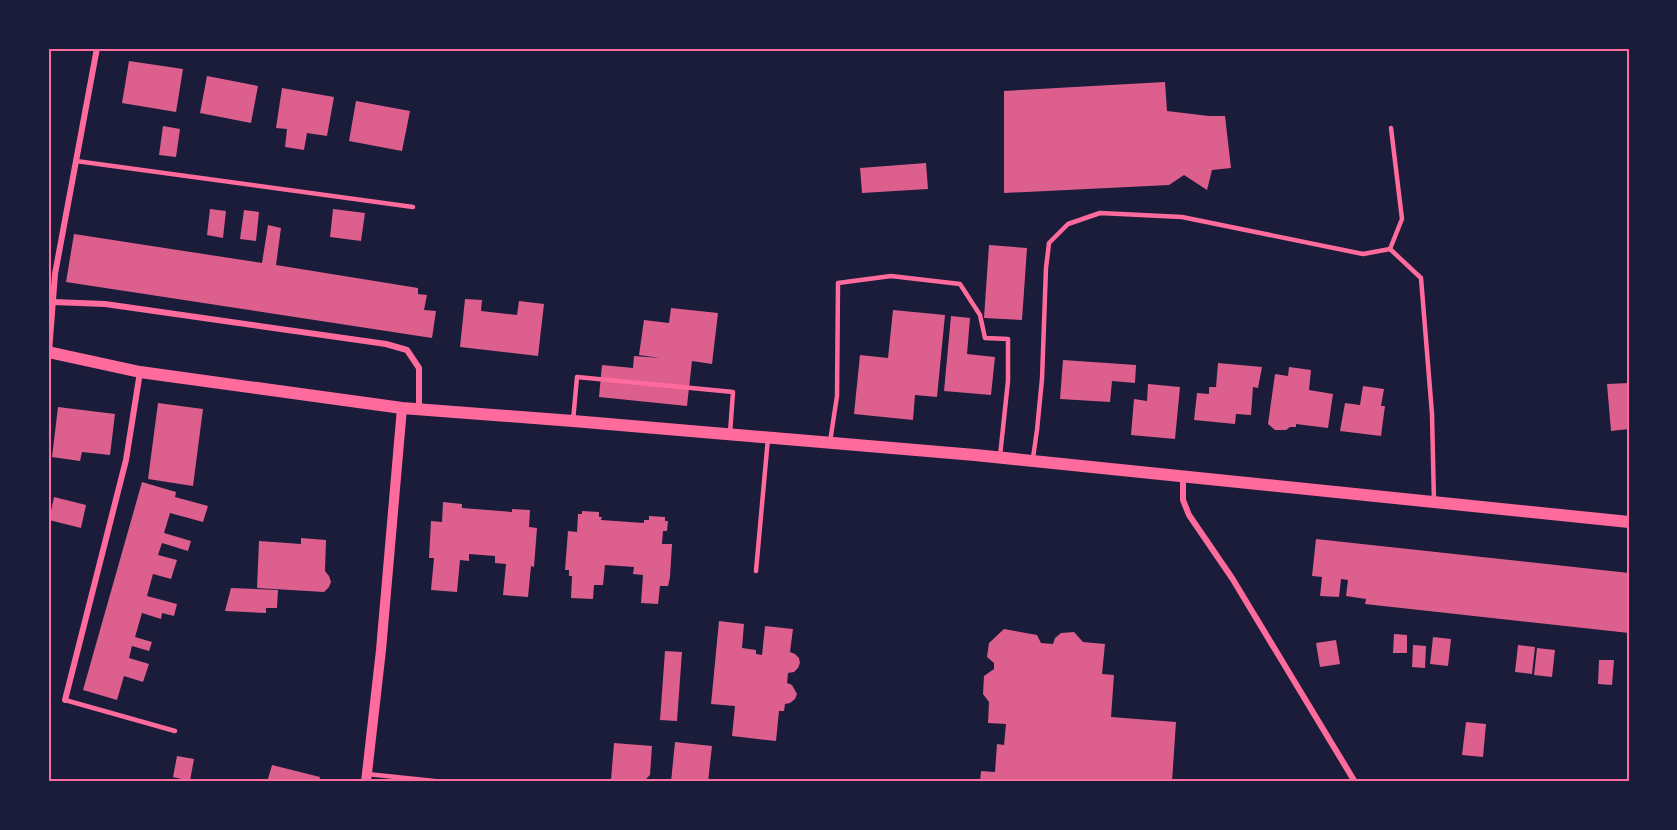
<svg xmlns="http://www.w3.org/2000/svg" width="1677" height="830" font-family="'Work Sans',sans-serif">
<rect width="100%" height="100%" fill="#1b1b3a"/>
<g fill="#dd5f8e">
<polygon points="129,61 183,69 176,112 122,103"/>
<polygon points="207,76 258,86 251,123 200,113"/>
<polygon points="1165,82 1167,111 1209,116 1225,116 1231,168 1212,170 1207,190 1184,175 1169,185 1004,193 1004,91"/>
<polygon points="282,88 334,97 327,136 307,133 304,150 285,147 287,129 276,128"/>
<polygon points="356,101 410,111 402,151 349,141"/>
<polygon points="163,126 180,129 176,157 159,155"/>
<polygon points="926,163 928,189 862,193 860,168"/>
<polygon points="210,209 226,211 223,238 207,235"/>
<polygon points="333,209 365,213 361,241 330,237"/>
<polygon points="244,210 259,212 256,241 240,239"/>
<polygon points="268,225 281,228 276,265 418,288 418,294 427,295 424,310 436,311 432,338 66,282 74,234 262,263"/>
<polygon points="989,245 1027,248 1022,320 984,318"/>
<polygon points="465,299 482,300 481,311 517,315 519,301 544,304 538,356 460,347"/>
<polygon points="671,308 718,313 712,364 692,361 687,406 599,397 602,365 633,368 634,356 660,358 639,355 644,320 669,323"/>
<polygon points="893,310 945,315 937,397 915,395 913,420 854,414 860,355 888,358"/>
<polygon points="951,316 970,318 967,354 995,357 991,395 944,391"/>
<polygon points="1063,360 1136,365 1135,383 1112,381 1110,402 1060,399"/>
<polygon points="1218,363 1262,367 1258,388 1253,387 1251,415 1236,414 1235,424 1194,420 1197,393 1209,394 1209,387 1216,387"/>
<polygon points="1289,367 1311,370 1309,390 1333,394 1328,428 1296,424 1296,427 1290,427 1286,430 1275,430 1268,424 1275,374 1288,376"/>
<polygon points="1629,383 1629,429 1611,431 1607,384"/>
<polygon points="1148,384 1180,387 1175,439 1131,435 1134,399 1147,401"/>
<polygon points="1363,386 1384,389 1381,406 1385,406 1381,436 1340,431 1345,403 1360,405"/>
<polygon points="158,403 203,409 193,486 148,479"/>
<polygon points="58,407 115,414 110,455 82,452 80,461 52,457"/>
<polygon points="142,482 176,492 175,497 208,506 203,522 170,513 164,533 191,541 188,551 162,543 158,555 177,560 171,579 153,574 147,596 177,604 174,616 162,613 161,619 142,613 135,637 152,642 149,651 132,646 129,658 149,664 143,682 124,676 117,700 83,690"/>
<polygon points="54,497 86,505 81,528 49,520"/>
<polygon points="443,502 462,504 462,508 512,512 512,509 530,510 529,527 537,528 534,567 531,566 528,597 503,595 506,564 495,563 495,556 469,554 469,561 460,560 457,592 431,590 434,558 429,558 431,521 442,522"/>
<polygon points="582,511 599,512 599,517 602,517 601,520 644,523 644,520 649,520 649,516 665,517 665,521 668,521 667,531 663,531 662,544 672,544 670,577 668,586 660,586 658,604 641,603 643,575 633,574 634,567 605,565 603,585 594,585 593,599 571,598 572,576 569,576 569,570 565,570 568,531 577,532 578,514 582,514"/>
<polygon points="301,538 326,540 325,571 329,576 331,582 329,587 324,592 257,588 259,541 301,544"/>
<polygon points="1316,539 1629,573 1629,633 1365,604 1366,599 1346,596 1348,580 1341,579 1339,597 1320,596 1322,577 1312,576"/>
<polygon points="231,588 278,590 277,608 266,608 266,613 225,611"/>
<polygon points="719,621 744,624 742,648 756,650 756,654 762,655 765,626 793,629 790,652 795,654 799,658 800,663 798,668 794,672 788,673 787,683 792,685 797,694 795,699 790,703 785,704 784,711 779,711 776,741 732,736 735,706 711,704"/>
<polygon points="1004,629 1037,635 1041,643 1053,644 1055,638 1061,633 1074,632 1083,642 1105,644 1102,674 1114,675 1111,717 1176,722 1172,782 980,782 981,771 995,772 997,744 1004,745 1006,724 988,723 989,702 983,694 984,676 994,669 994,663 987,657 989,643"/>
<polygon points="1394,634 1407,635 1407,653 1393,653"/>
<polygon points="1433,637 1451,639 1448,666 1430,664"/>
<polygon points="1336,640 1340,664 1320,667 1316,643"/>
<polygon points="1413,645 1426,646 1425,668 1412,667"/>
<polygon points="1518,645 1535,647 1532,674 1515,672"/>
<polygon points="1537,648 1555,650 1552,677 1534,675"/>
<polygon points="665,651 682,652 677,721 660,720"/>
<polygon points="1599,660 1614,660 1612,685 1598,684"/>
<polygon points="1466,722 1486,724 1483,757 1462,755"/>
<polygon points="675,742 712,746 708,782 671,782"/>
<polygon points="614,743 652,746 650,775 643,782 611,780"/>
<polygon points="177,756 194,759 190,781 173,777"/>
<polygon points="272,765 320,777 319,782 267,782"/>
</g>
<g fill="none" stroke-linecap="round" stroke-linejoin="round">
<g stroke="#ff6b9d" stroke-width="4.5">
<polyline points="76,161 413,207"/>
<polyline points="1390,249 1421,278 1432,414 1434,502"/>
<polyline points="573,421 577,377 733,392 730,433"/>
<polyline points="830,442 837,396 838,283 891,276 960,284 980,315 985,338 1008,339 1008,381 1000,456"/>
<polyline points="1033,458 1037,430 1042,379 1046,268 1049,243 1068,224 1100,213 1182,217 1363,254 1390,249 1402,219 1391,128"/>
<polyline points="756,571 768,438"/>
<polyline points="65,700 175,731"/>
<polyline points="367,774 444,782"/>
</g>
<g stroke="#ff6b9d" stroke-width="6">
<polyline points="53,302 105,304 386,344 407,350 419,368 419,410"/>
<polyline points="49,352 55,274 97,48"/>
<polyline points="1183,477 1183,500 1189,515 1232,578 1355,782"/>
<polyline points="65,700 126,460 140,372"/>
</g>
<polyline stroke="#ff6b9d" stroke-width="10" points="366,782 381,650 402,408"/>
<polyline stroke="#ff6b9d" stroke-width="12" points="48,352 140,372 402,408 573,421 975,455 1629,522"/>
</g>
<rect width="1677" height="830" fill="none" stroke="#1b1b3a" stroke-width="99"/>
<rect x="50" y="50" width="1578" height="730" fill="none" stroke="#ff6b9d" stroke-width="2"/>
</svg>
